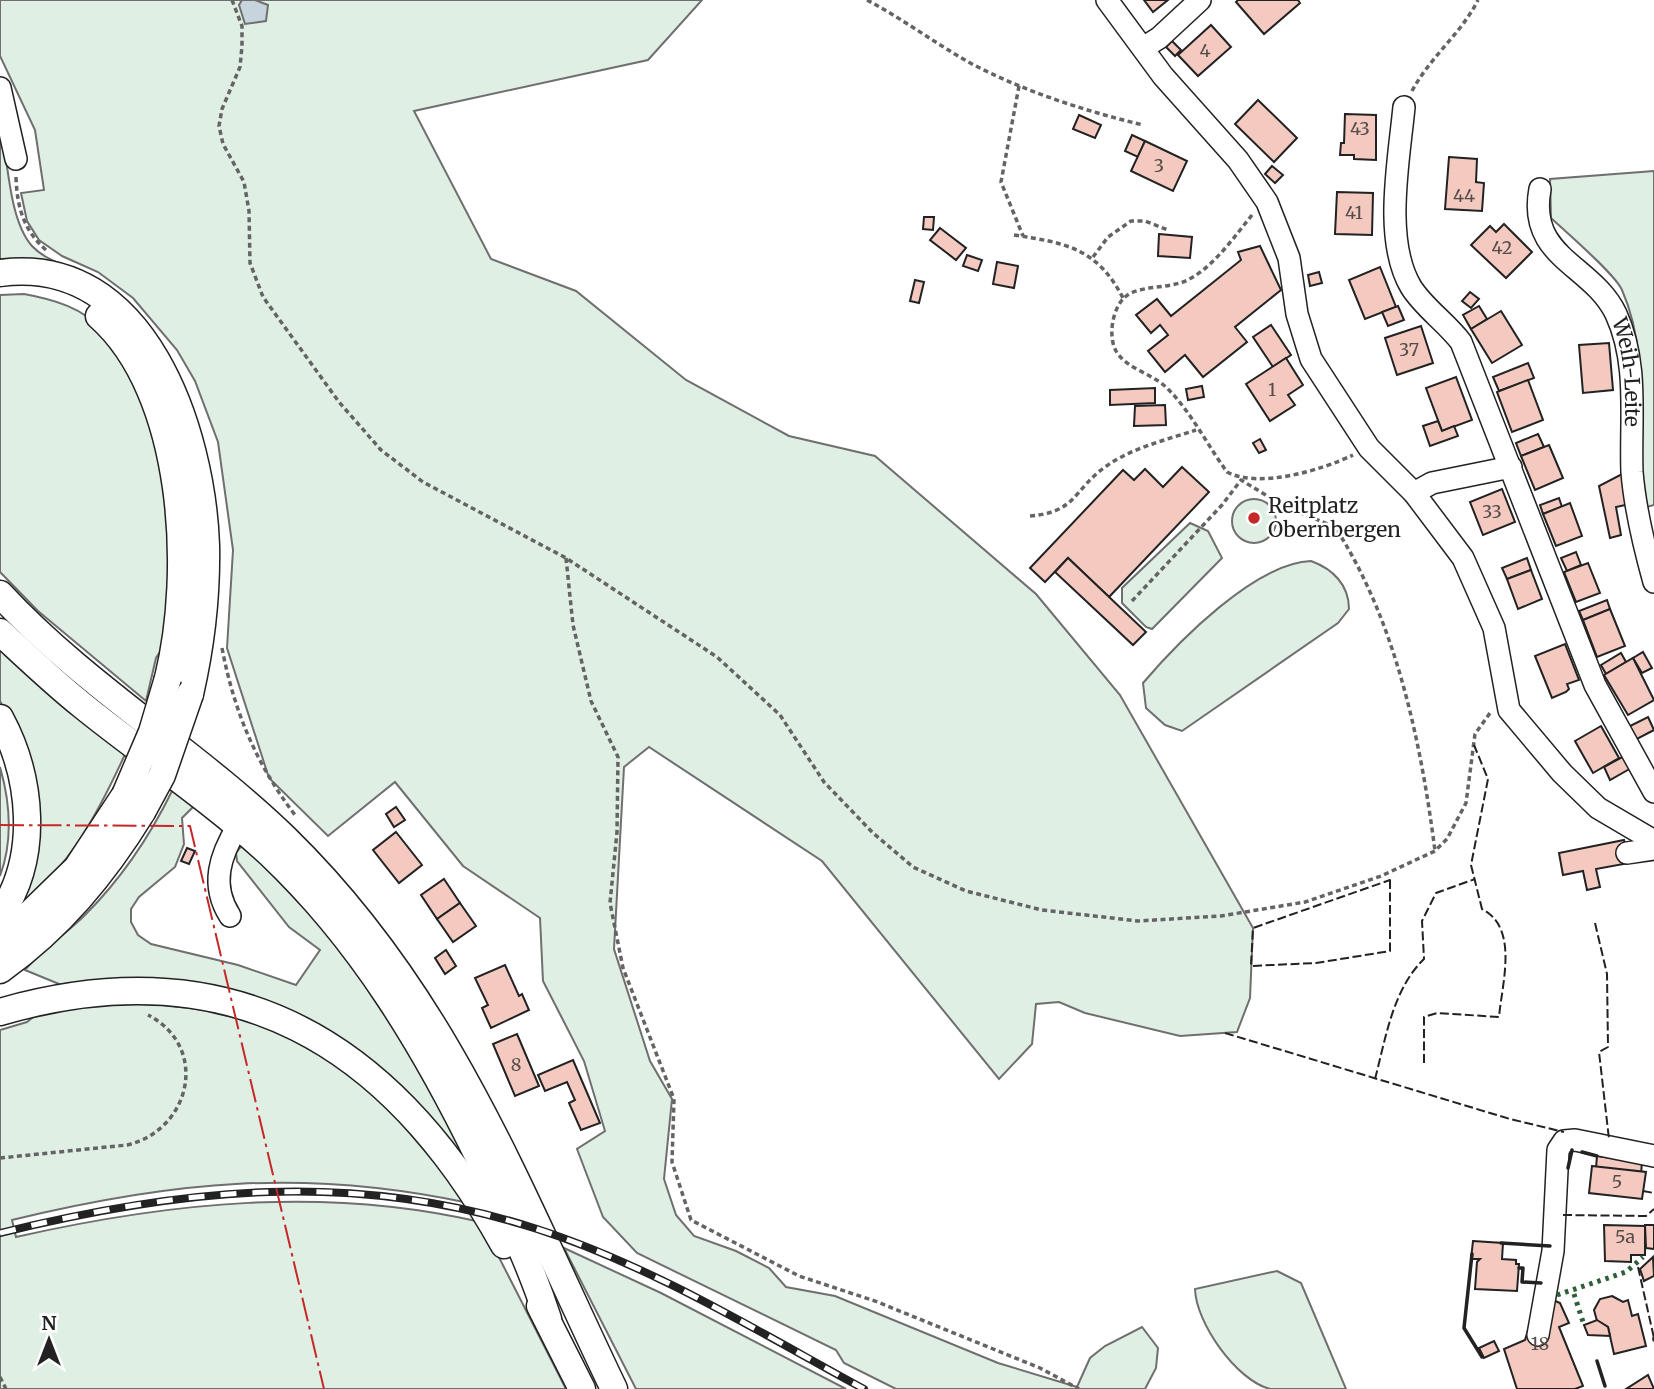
<svg xmlns="http://www.w3.org/2000/svg" width="1654" height="1389" font-family="Merriweather,serif">
<rect width="100%" height="100%" fill="#fff"/>
<g fill="#e0efe3" stroke="#6f6f6f" stroke-width="2">
<polygon points="0,0 702,0 648,60 414,111 491,259 576,291 686,380 789,436 875,456 1036,594 1120,695 1253,928 1250,998 1237,1032 1180,1036 1085,1013 1059,1002 1036,1004 1032,1044 999,1079 822,861 649,747 624,767 614,949 650,1061 672,1099 664,1179 676,1215 694,1236 736,1251 769,1268 786,1287 835,1296 998,1363 1077,1387 1090,1358 1105,1346 1142,1327 1158,1348 1156,1368 1145,1389 896,1389 844,1363 836,1350 637,1253 603,1217 577,1149 605,1131 584,1061 543,981 540,918 463,866 395,782 328,836 269,778 227,648 233,550 218,442 195,381 177,350 133,298 98,272 62,256 39,240 27,221 21,193 44,190 35,130 0,56"/>
<path d="M0 121C8 156 8 219 32 246 45 260 67 266 84 275L30 260 0 261Z"/>
<path d="M1654 171V505L1643 508C1635 436 1652 358 1622 290 1615 274 1567 233 1551 218L1550 179Z"/>
<path d="M24 294C52 299 85 308 104 332 143 382 169 469 171 532 172 569 167 607 165 644L156 658 146 701 38 611 0 572V295Z"/>
<circle cx="1254" cy="521" r="22"/>
<polygon points="1190,523 1208,531 1222,558 1152,629 1146,627 1122,603 1122,588"/>
<path d="M1311 561C1333 569 1349 585 1349 609L1338 623 1182 731 1165 725 1146 708 1143 683C1178 642 1255 563 1311 561Z"/>
<path d="M0 642 127 750C102 805 68 874 15 907L19 892 15 729 0 701Z"/>
<path d="M0 767C10 802 13 841 0 876Z"/>
<path d="M172 791H180L195 805 182 818 184 844 175 867 139 897 131 909V922L138 935 151 944 238 965 296 985 320 950 289 927 237 861 236 853 243 844 323 928 388 1013 488 1195 330 1033 59 984 25 970C41 950 66 934 85 915 120 880 150 836 172 791Z"/>
<path d="M120 999 249 1016 365 1080 469 1203C306 1168 172 1181 12 1220L16 1237C171 1202 325 1186 481 1222L566 1389H0V1030L27 1022 38 1013Z"/>
<polygon points="564,1248 661,1293 846,1389 636,1389"/>
<path d="M1277 1271 1301 1283 1346 1389C1325 1389 1289 1389 1270 1389 1236 1380 1196 1323 1195 1289Z"/>
</g>
<polygon fill="#c7d3dd" stroke="#6f6f6f" stroke-width="2" points="242,0 255,0 268,5 266,21 245,24 239,5"/>
<g fill="#f3c9c0" stroke="#222" stroke-width="2">
<polygon points="1144,0 1168,0 1153,12"/>
<polygon points="1238,0 1298,0 1300,3 1264,34 1236,2"/>
<polygon points="1211,25 1231,47 1198,76 1178,55"/>
<polygon points="1172,41 1181,50 1175,56 1166,47"/>
<polygon points="1258,100 1297,138 1274,162 1235,124"/>
<polygon points="1345,114 1376,115 1376,160 1354,159 1354,155 1340,155 1341,143 1344,143"/>
<polygon points="1079,115 1101,125 1095,138 1073,129"/>
<polygon points="1132,135 1145,141 1138,157 1125,151"/>
<polygon points="1145,141 1187,161 1173,191 1131,171"/>
<polygon points="1449,157 1477,159 1476,182 1484,183 1482,211 1445,209"/>
<polygon points="1272,166 1283,175 1275,183 1265,174"/>
<polygon points="1337,192 1373,193 1372,235 1335,234"/>
<polygon points="924,217 934,217 933,230 923,229"/>
<polygon points="1504,224 1532,252 1506,278 1471,245 1490,226 1496,232"/>
<polygon points="940,228 966,248 956,260 930,240"/>
<polygon points="1159,234 1192,237 1190,258 1158,256"/>
<polygon points="1260,246 1281,290 1235,327 1247,342 1203,377 1185,355 1165,372 1148,351 1168,335 1160,325 1151,333 1136,315 1157,299 1171,316 1241,260 1238,252"/>
<polygon points="967,255 982,260 978,271 963,266"/>
<polygon points="997,262 1018,266 1014,288 993,284"/>
<polygon points="1380,267 1396,307 1365,319 1349,280"/>
<polygon points="1319,272 1322,283 1310,286 1308,275"/>
<polygon points="915,280 924,282 919,303 910,301"/>
<polygon points="1470,292 1479,299 1471,308 1462,301"/>
<polygon points="1398,306 1404,320 1388,326 1382,312"/>
<polygon points="1479,306 1487,319 1471,329 1463,315"/>
<polygon points="1501,311 1522,345 1492,363 1471,329"/>
<polygon points="1271,325 1291,355 1273,367 1253,337"/>
<polygon points="1421,326 1433,363 1397,375 1385,338"/>
<polygon points="1609,343 1613,390 1583,393 1579,345"/>
<polygon points="1286,358 1303,385 1288,395 1295,405 1270,421 1246,384"/>
<polygon points="1528,363 1534,378 1499,391 1493,377"/>
<polygon points="1456,377 1472,420 1442,431 1426,388"/>
<polygon points="1528,380 1543,420 1512,432 1497,392"/>
<polygon points="1202,386 1204,397 1188,400 1186,389"/>
<polygon points="1155,388 1155,403 1110,405 1110,390"/>
<polygon points="1165,405 1166,425 1134,426 1135,406"/>
<polygon points="1438,421 1442,431 1454,426 1458,436 1430,446 1423,426"/>
<polygon points="1538,434 1544,447 1521,456 1516,443"/>
<polygon points="1260,439 1266,450 1259,453 1253,443"/>
<polygon points="1549,445 1563,478 1535,490 1521,456"/>
<polygon points="1182,467 1209,492 1109,597 1068,558 1045,582 1030,568 1123,470 1134,480 1145,469 1163,487"/>
<polygon points="1624,473 1630,504 1616,507 1621,535 1610,538 1599,486"/>
<polygon points="1502,489 1515,522 1483,535 1470,502"/>
<polygon points="1559,498 1562,507 1543,514 1540,505"/>
<polygon points="1570,503 1582,536 1556,546 1543,514"/>
<polygon points="1576,552 1581,565 1567,571 1561,558"/>
<polygon points="1068,558 1146,632 1133,645 1055,572"/>
<polygon points="1527,558 1531,570 1507,579 1502,568"/>
<polygon points="1588,563 1600,593 1576,602 1564,572"/>
<polygon points="1531,570 1542,599 1518,609 1507,579"/>
<polygon points="1607,600 1610,609 1583,620 1579,611"/>
<polygon points="1610,609 1625,646 1597,657 1583,620"/>
<polygon points="1565,644 1579,680 1567,684 1569,689 1566,692 1552,698 1535,656"/>
<polygon points="1643,652 1652,668 1642,673 1633,658"/>
<polygon points="1621,653 1626,662 1606,674 1601,665"/>
<polygon points="1633,658 1654,700 1628,715 1604,675"/>
<polygon points="1648,717 1654,730 1635,740 1628,727"/>
<polygon points="1601,726 1619,758 1593,773 1575,741"/>
<polygon points="1626,755 1633,767 1610,780 1604,767"/>
<polygon points="396,807 405,820 394,827 386,814"/>
<polygon points="396,832 422,865 399,883 373,850"/>
<polygon points="1624,840 1629,863 1596,869 1600,887 1587,890 1583,871 1563,875 1559,853"/>
<polygon points="187,848 195,851 189,864 181,861"/>
<polygon points="444,879 460,903 437,919 421,895"/>
<polygon points="460,903 476,926 453,942 437,919"/>
<polygon points="446,950 456,966 445,974 435,958"/>
<polygon points="505,965 519,996 522,994 529,1010 491,1028 482,1008 488,1005 475,978"/>
<polygon points="517,1034 539,1086 515,1096 493,1044"/>
<polygon points="573,1060 600,1123 581,1130 569,1103 575,1100 567,1082 545,1091 538,1075"/>
<polygon points="1597,1156 1642,1162 1641,1174 1596,1168"/>
<polygon points="1592,1166 1646,1172 1642,1199 1589,1193"/>
<polygon points="1604,1225 1645,1226 1645,1255 1631,1255 1631,1262 1605,1261"/>
<polygon points="1645,1225 1654,1225 1654,1249 1646,1248"/>
<polygon points="1473,1241 1503,1243 1502,1259 1516,1260 1516,1264 1519,1264 1517,1291 1475,1289 1477,1262 1480,1259 1471,1259"/>
<polygon points="1653,1257 1654,1276 1644,1281 1640,1269"/>
<polygon points="1612,1296 1623,1302 1628,1300 1632,1316 1638,1314 1646,1346 1614,1354 1608,1327 1597,1321 1594,1310 1600,1299"/>
<polygon points="1551,1299 1560,1303 1569,1323 1559,1327 1583,1386 1575,1389 1517,1389 1504,1349 1525,1340 1537,1300"/>
<polygon points="1597,1320 1608,1327 1610,1336 1588,1335 1584,1325"/>
<polygon points="1494,1341 1499,1351 1484,1358 1479,1348"/>
<polygon points="1648,1375 1654,1389 1626,1389"/>
</g>
<g fill="none" stroke-linecap="round" stroke-linejoin="round">
<g stroke="#222" stroke-width="24">
<g id="minor">
<polyline points="1107,0 1163,76 1238,160 1267,202 1289,258 1297,314 1311,359 1369,448 1414,493 1463,558 1494,628 1509,710 1562,773 1598,808 1654,841"/>
<polyline points="1143,48 1159,38 1200,0"/>
<polyline points="0,88 16,159"/>
<path d="M1404 107C1399 160 1383 240 1411 287 1424 308 1446 322 1461 342L1595 685 1654 792"/>
<path id="s1" d="M1540 189C1527 258 1592 264 1616 314 1639 364 1630 419 1632 472 1635 510 1644 546 1654 582"/>
<polyline points="1414,493 1432,483 1511,467"/>
<polyline points="1627,853 1654,849"/>
<path d="M230 916C210 885 220 855 238 826"/>
<polyline points="1538,1335 1553,1251 1558,1150 1564,1141 1575,1140 1654,1156"/>
</g>
</g>
<g stroke="#222" stroke-width="29">
<g id="major">
<path d="M0 273C145 253 202 432 206 545 207 595 201 646 190 694"/>
<path d="M99 316C186 393 194 573 168 678"/>
<path d="M0 594C85 686 195 751 285 838 448 997 518 1189 614 1389"/>
<path d="M0 632C27 657 54 683 83 706 145 756 212 800 270 854 361 940 425 1047 479 1158 505 1211 530 1263 548 1319"/>
<path d="M0 718C32 777 40 857 0 915"/>
<polyline points="0,943 77,868 125,795"/>
<path d="M0 970C60 927 104 874 142 812"/>
<path d="M0 1012C232 945 392 1043 504 1245"/>
<polyline points="540,1306 582,1389"/>
</g>
</g>
<g stroke="#646464" stroke-width="3.5" stroke-dasharray="5 3.5" stroke-linecap="butt">
<polyline points="232,0 242,26 242,46 240,67 222,109 219,126 223,144 244,182 249,211 250,263 263,297 339,402 381,450 423,482 566,558 717,657 780,715 824,782 873,833 913,867 966,891 1042,910 1138,921 1221,916 1305,902 1381,876 1435,851 1447,839 1466,803 1475,734 1490,713"/>
<path d="M867 0C903 19 936 44 972 64 1026 92 1085 111 1143 125"/>
<polyline points="1019,86 1001,182 1023,236"/>
<path d="M1412 91C1430 57 1461 34 1478 0"/>
<path d="M16 177C17 208 24 231 47 251"/>
<path d="M1252 215C1234 237 1211 271 1183 282 1166 288 1147 286 1131 293 1113 301 1107 335 1116 351 1126 369 1154 374 1168 389 1191 412 1208 446 1227 472 1259 489 1322 470 1353 455"/>
<path d="M1014 235C1066 243 1097 248 1123 298"/>
<polyline points="1093,257 1108,237 1131,221 1145,221 1168,230"/>
<path d="M1030 516C1077 512 1073 490 1105 467 1131 448 1166 440 1196 430"/>
<polyline points="566,558 573,625 591,701 618,757 617,832 610,903 623,968 674,1099 672,1162 691,1220 799,1276 875,1301 1040,1368 1079,1389"/>
<path d="M1132 601 1222 505 1241 480 1284 506 1335 527C1396 621 1421 742 1435 851"/>
<path d="M222 648C234 711 256 764 295 815"/>
<path d="M0 1158 127 1145C191 1130 210 1047 148 1015"/>
<polyline points="0,1377 6,1389"/>
</g>
<use href="#minor" stroke="#fff" stroke-width="21"/>
<use href="#major" stroke="#fff" stroke-width="26"/>
<g stroke="#222" stroke-width="8">
<path id="rail" d="M0 1233C183 1188 354 1170 537 1229 652 1266 759 1332 864 1389"/>
</g>
<use href="#rail" stroke="#fff" stroke-width="5" stroke-dasharray="16" stroke-linecap="butt"/>
<g stroke="#222" stroke-width="29" stroke-linecap="butt">
<g id="major-bridge">
<polyline points="125,795 152,732 168,678"/>
<polyline points="142,812 162,775 190,694"/>
</g>
</g>
<use href="#major-bridge" stroke="#fff" stroke-width="26"/>
<g stroke="#2f5e38" stroke-width="5" stroke-dasharray="3.5 5" stroke-linecap="butt">
<polyline points="1574,1294 1584,1325"/>
<polyline points="1557,1295 1626,1272 1643,1257"/>
</g>
<g stroke="#222" stroke-width="2" stroke-dasharray="9 3.5" stroke-linecap="butt">
<polygon points="1390,880 1390,951 1316,963 1251,966 1253,928"/>
<polyline points="1595,923 1607,974 1608,1047 1599,1052 1609,1139"/>
<polyline points="1225,1033 1510,1119 1564,1132"/>
<path d="M1424 1063V1017L1437 1013 1499 1017C1502 983 1519 928 1482 909L1471 865 1488 779 1474 745"/>
<path d="M1375 1079C1386 1037 1393 989 1424 959L1422 921 1436 893 1475 879"/>
<polyline points="1643,1191 1654,1193"/>
<polyline points="1563,1215 1646,1216 1654,1209"/>
<polyline points="1638,1267 1654,1338"/>
</g>
<g stroke="#222" stroke-width="3.5">
<polyline points="1582,1152 1597,1156"/>
<polyline points="1568,1168 1572,1150"/>
<polyline points="1501,1243 1550,1246"/>
<polyline points="1472,1254 1464,1328 1482,1357"/>
<polyline points="1519,1268 1523,1268 1522,1282 1541,1283"/>
<polyline points="1654,1338 1654,1340"/>
<polyline points="1597,1361 1605,1386"/>
</g>
<polyline stroke="#c62828" stroke-width="2" stroke-dasharray="24 5 3.5 5" stroke-linecap="butt" points="0,825 190,826 324,1389"/>
</g>
<circle fill="#c62828" stroke="#fff" stroke-width="2.5" cx="1254" cy="518" r="7"/>
<g text-anchor="middle" stroke-width="5" stroke-linejoin="round" paint-order="stroke">
<g font-size="18" fill="#564c4a">
<text x="1205" y="57">4</text>
<text x="1360" y="135">43</text>
<text x="1159" y="172">3</text>
<text x="1464" y="202">44</text>
<text x="1354" y="219">41</text>
<text x="1502" y="254">42</text>
<text x="1409" y="356">37</text>
<text x="1272" y="396">1</text>
<text x="1492" y="518">33</text>
<text x="516" y="1071">8</text>
<text x="1617" y="1188">5</text>
<text x="1625" y="1243">5a</text>
<text x="1540" y="1350">18</text>
</g>
<g font-size="21" fill="#222" stroke="#fff">
<text dy="7" stroke="none"><textPath href="#s1" startOffset="214">Weih-Leite</textPath></text>
</g>
<g font-size="21" fill="#222" stroke="#fff" text-anchor="start">
<text x="1268" y="513">Reitplatz<tspan x="1268" dy="24">Obernbergen</tspan></text>
</g>
</g>
<g transform="translate(49 1340)" stroke="#ffffff" stroke-width="5" paint-order="stroke">
<path d="M0-5L12 26L0 18L-12 26Z" fill="#222222"/>
<text y="-10" font-size="19" font-weight="bold" text-anchor="middle" fill="#222222">N</text>
</g>
</svg>
